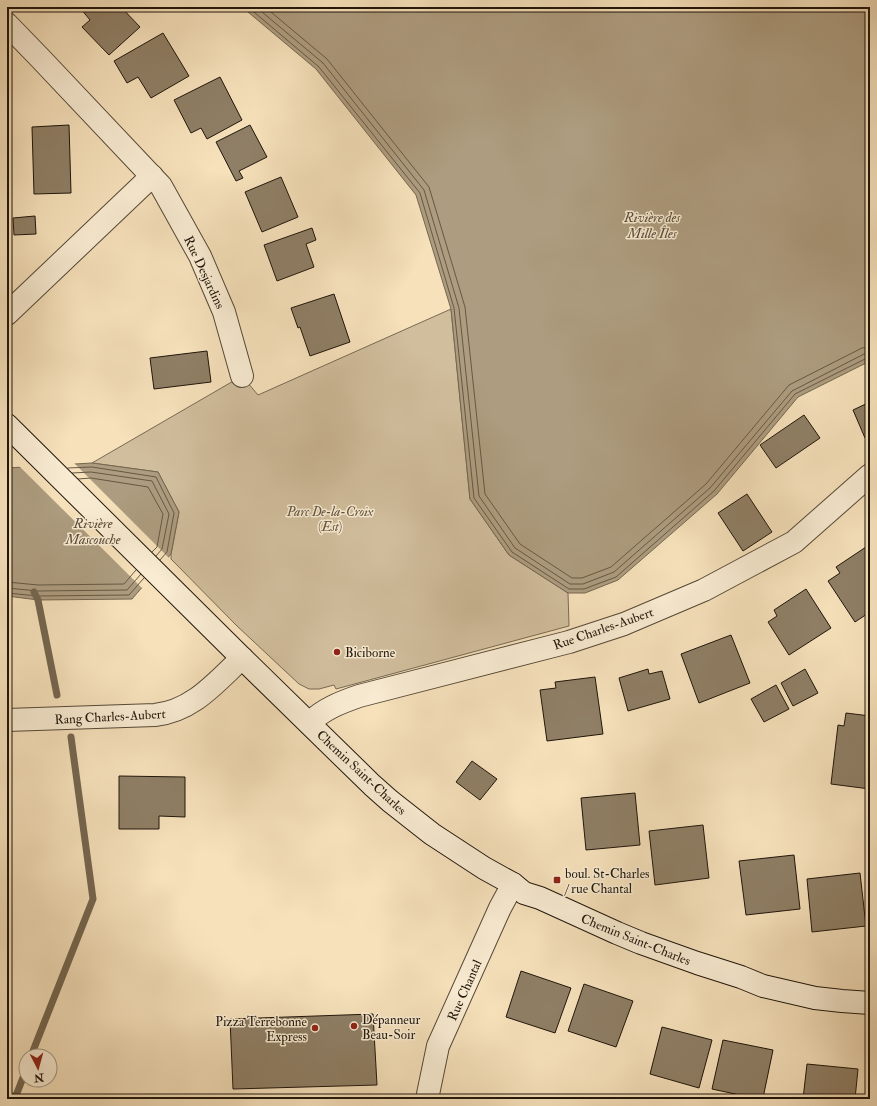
<svg xmlns="http://www.w3.org/2000/svg" width="877" height="1106" font-family="'IM FELL Double Pica',serif">
<rect width="100%" height="100%" fill="#f6e1bb"/>
<filter id="stains"><feTurbulence type="fractalNoise" baseFrequency=".005" numOctaves="4"/><feColorMatrix values="0 0 0 0 .2 0 0 0 0 .09 0 0 0 0 .02 0 0 0 .5 -.17"/></filter>
<radialGradient id="worn" r=".72"><stop offset=".6" stop-color="#630" stop-opacity="0"/><stop offset="1" stop-color="#630" stop-opacity=".3"/></radialGradient>
<polygon fill="#d1be9d" stroke="#786a54" points="451,309 470,499 509,555 568,593 569,626 336,689 334,685 319,689 309,689 299,684 237,626 171,559 171,554 179,512 158,472 92,463 242,376 258,395"/>
<g fill="#ad9c7f" stroke="#746650">
<polygon points="242,7 870,7 870,361 798,397 717,494 618,580 585,593 568,593 509,555 470,499 451,309 416,195 316,69"/>
<polygon points="92,463 158,472 179,512 171,554 132,599 38,600 7,596 7,468"/>
</g>
<polygon fill="#f6e1bb" points="73,462 169,558 143,589 18,465"/>
<g fill="none" stroke-linecap="round" stroke-linejoin="round">
<g stroke="#665844" stroke-width="1">
<polyline points="248,7 319,67 420,193 454,308 474,498 512,552 569,589 584,589 616,577 714,491 795,394 867,358 870,358"/>
<polyline points="256,7 323,63 424,190 459,308 479,496 515,548 570,584 583,584 614,572 710,488 792,391 864,354 870,353"/>
<polyline points="265,7 327,59 429,187 465,307 485,494 520,544 572,578 582,578 611,567 706,484 789,385 862,348 870,347"/>
<polyline points="68,468 92,467 156,477 174,513 167,552 160,560"/>
<polyline points="72,473 91,472 152,481 169,514 162,549 156,556"/>
<polyline points="78,479 91,478 148,487 163,514 157,547 152,552"/>
<polyline points="7,582 38,585 124,584 136,570"/>
<polyline points="7,588 38,591 127,590 141,574"/>
<polyline points="7,593 38,596 129,595 144,578"/>
</g>
<g stroke="#746650" stroke-width="7">
<polyline points="34,592 38,600 57,695"/>
<polyline points="31,1056 93,899 71,737"/>
<polyline points="13,1099 17,1093 26,1070"/>
</g>
</g>
<g fill="#8f7f66" stroke="#1f150a">
<polygon points="83,7 121,7 140,27 109,55 82,27 90,20 81,9"/>
<polygon points="163,33 189,76 151,98 138,77 127,83 114,61"/>
<polygon points="220,77 242,120 207,139 201,128 191,133 174,100"/>
<polygon points="69,125 71,193 34,194 32,127"/>
<polygon points="250,125 267,157 239,171 243,178 236,181 216,142"/>
<polygon points="281,177 298,217 262,232 245,192"/>
<polygon points="35,216 36,234 14,235 13,218"/>
<polygon points="312,228 316,240 306,244 314,267 277,281 264,245"/>
<polygon points="334,294 350,342 310,356 300,327 298,328 291,308"/>
<polygon points="207,351 211,382 154,389 150,358"/>
<polygon points="870,402 870,436 865,438 853,410"/>
<polygon points="804,415 820,438 776,468 760,445"/>
<polygon points="747,494 772,532 743,551 718,513"/>
<polygon points="869,545 870,547 870,612 855,622 828,581 840,573 836,567"/>
<polygon points="806,589 831,628 789,655 768,622 777,616 774,610"/>
<polygon points="731,635 750,683 699,703 681,654"/>
<polygon points="648,669 649,674 662,671 670,699 628,711 619,678"/>
<polygon points="805,669 818,693 793,706 781,683"/>
<polygon points="595,677 603,734 547,741 540,690 556,688 555,682"/>
<polygon points="776,685 789,709 764,722 751,699"/>
<polygon points="846,713 870,716 870,789 831,784 838,725 844,726"/>
<polygon points="472,761 497,779 480,800 456,782"/>
<polygon points="119,776 185,777 185,817 159,816 159,829 119,829"/>
<polygon points="635,793 640,845 586,850 581,798"/>
<polygon points="703,825 709,878 655,885 649,831"/>
<polygon points="794,855 800,909 746,915 739,861"/>
<polygon points="860,873 866,926 812,932 807,879"/>
<polygon points="521,971 571,988 555,1033 506,1017"/>
<polygon points="584,984 633,1001 616,1047 568,1031"/>
<polygon points="373,1014 377,1085 233,1089 230,1019"/>
<polygon points="662,1027 712,1040 699,1088 650,1074"/>
<polygon points="723,1040 773,1050 763,1098 750,1095 749,1097 712,1089"/>
<polygon points="807,1064 858,1069 855,1099 803,1099"/>
</g>
<g fill="none" stroke-linecap="round" stroke-linejoin="round">
<g stroke="#554836" stroke-width="24">
<g id="minor">
<polyline points="7,24 40,58 161,186 200,256 224,312 242,376"/>
<polyline points="7,314 152,176"/>
<path d="M309 723C324 709 339 703 359 696L569 642 624 624 704 590 794 542 870 475"/>
<polyline points="427,1099 438,1046 500,908 513,884"/>
</g>
</g>
<g stroke="#554836" stroke-width="24">
<path id="tertiary" d="M7 720 155 715C193 711 216 682 242 658"/>
</g>
<g stroke="#1f150a" stroke-width="24">
<polyline id="secondary" points="7,425 242,658 372,785 390,801 432,834 484,868 513,884 524,893 540,898 617,933 641,943 697,963 741,977 763,986 815,998 842,1001 870,1003"/>
</g>
<use href="#minor" stroke="#f9ecd3" stroke-width="22"/>
<use href="#tertiary" stroke="#f9ecd3" stroke-width="22"/>
<use href="#secondary" stroke="#f9ecd3" stroke-width="22"/>
</g>
<g fill="#8f2418" stroke="#f9ecd3" stroke-width="1.5">
<circle cx="337" cy="652" r="4"/>
<rect x="553" y="876" width="8" height="8" rx="2"/>
<circle cx="354" cy="1026" r="4"/>
<circle cx="315" cy="1028" r="4"/>
</g>
<g text-anchor="middle" stroke-width="3" stroke-linejoin="round" paint-order="stroke">
<g font-size="13" fill="#1f150a" stroke="#f9ecd3">
<text transform="translate(205 272) rotate(65)" y="5">Rue Desjardins</text>
<text transform="translate(603 628) rotate(-19)" y="5">Rue Charles-Aubert</text>
<text transform="translate(110 716) rotate(-3)" y="5">Rang Charles-Aubert</text>
<text transform="translate(362 772) rotate(43)" y="5">Chemin Saint-Charles</text>
<text transform="translate(636 939) rotate(22)" y="5">Chemin Saint-Charles</text>
<text transform="translate(464 990) rotate(-66)" y="5">Rue Chantal</text>
</g>
<g font-size="13" font-style="italic" fill="#5d503d" stroke="#f9ecd3">
<text x="330" y="516">Parc De-la-Croix<tspan x="330" dy="15">(Est)</tspan></text>
</g>
<g font-size="13" fill="#1f150a" stroke="#f9ecd3" text-anchor="start">
<text x="345" y="657">Biciborne</text>
<text x="565" y="878">boul. St-Charles<tspan x="565" dy="15">/ rue Chantal</tspan></text>
<text x="362" y="1024">Dépanneur<tspan x="362" dy="15">Beau-Soir</tspan></text>
<text x="307" y="1026" text-anchor="end">Pizza Terrebonne<tspan x="307" dy="15">Express</tspan></text>
</g>
<g font-size="14" font-style="italic" fill="#584b39" stroke="#f9ecd3">
<text x="652" y="222">Rivière des<tspan x="652" dy="16">Mille Îles</tspan></text>
<text x="93" y="528">Rivière<tspan x="93" dy="16">Mascouche</tspan></text>
</g>
</g>
<rect width="877" height="1106" fill="none" stroke="#f6e1bb" stroke-width="24"/>
<rect x="8" y="8" width="861" height="1090" fill="none" stroke="#1f150a" stroke-width="2"/>
<rect x="12" y="12" width="853" height="1082" fill="none" stroke="#1f150a"/>
<g transform="translate(38 1068) rotate(174)"><circle r="19" fill="#f9ecd3" stroke="#a29683"/>
<path d="M0-3L7 15L0 10L-7 15Z" fill="#8f2418"/>
<text y="-6" font-size="11" font-weight="bold" text-anchor="middle" fill="#1f150a">N</text>
</g>
<rect width="100%" height="100%" filter="url(#stains)"/>
<rect width="100%" height="100%" fill="url(#worn)"/>
</svg>
